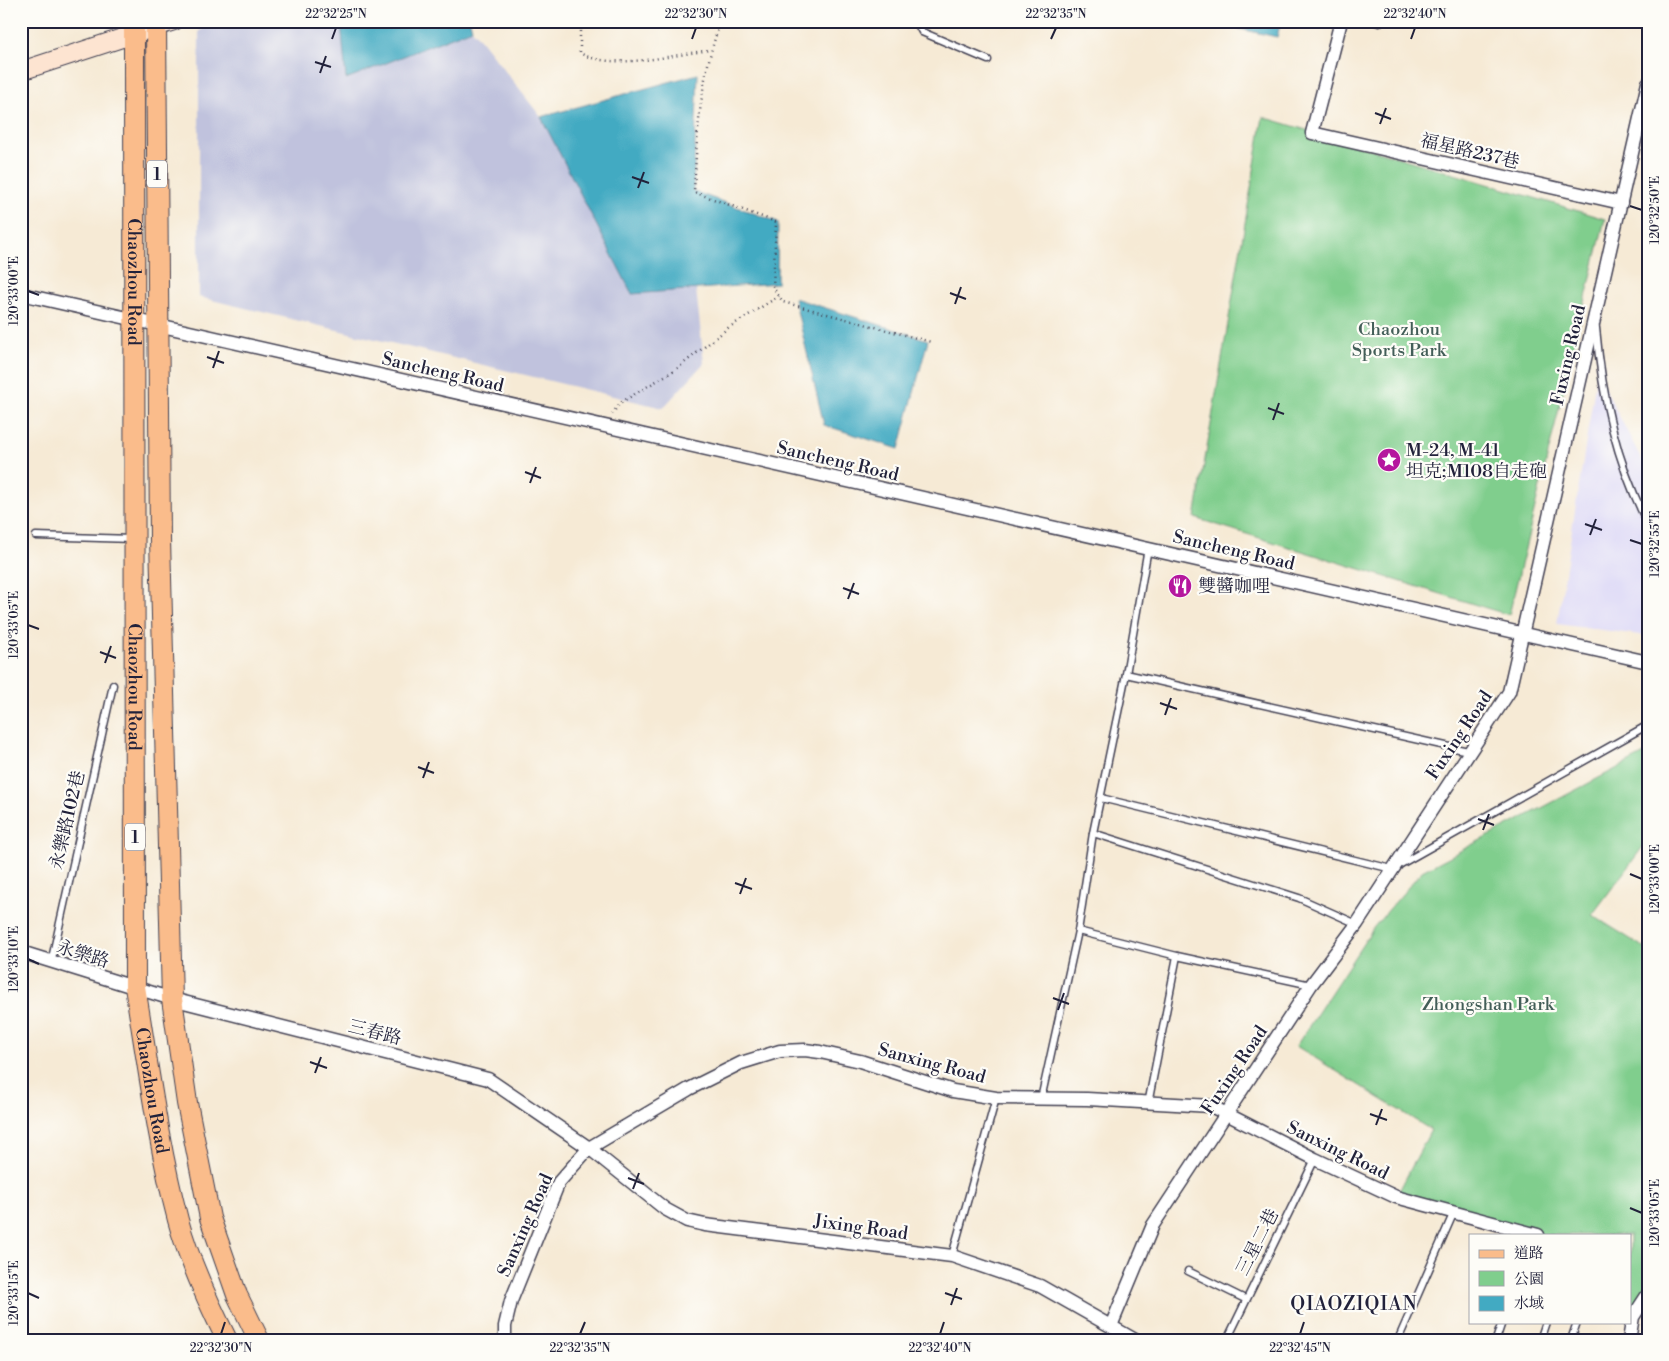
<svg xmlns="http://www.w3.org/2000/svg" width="1669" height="1361" font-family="'Libre Bodoni','Noto Serif TC',serif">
<rect width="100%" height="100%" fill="#fdfcf7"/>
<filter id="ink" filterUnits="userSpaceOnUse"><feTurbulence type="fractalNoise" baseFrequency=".02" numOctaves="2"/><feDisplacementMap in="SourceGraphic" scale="10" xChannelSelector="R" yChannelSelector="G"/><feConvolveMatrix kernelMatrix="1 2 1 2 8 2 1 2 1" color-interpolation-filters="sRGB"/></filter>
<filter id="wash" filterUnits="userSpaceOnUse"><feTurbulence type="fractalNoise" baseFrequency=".0096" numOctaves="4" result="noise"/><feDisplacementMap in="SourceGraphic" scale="20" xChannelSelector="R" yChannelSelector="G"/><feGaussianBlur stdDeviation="1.12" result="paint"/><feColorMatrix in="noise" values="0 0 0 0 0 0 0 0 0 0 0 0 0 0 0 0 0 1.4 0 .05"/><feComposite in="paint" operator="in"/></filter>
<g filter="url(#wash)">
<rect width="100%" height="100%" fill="#f6ead5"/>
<polygon fill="#dad6f7" points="1597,373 1648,472 1648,636 1557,624"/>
<polygon fill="#c0c2dd" points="219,21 341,21 346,79 472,29 541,117 632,293 696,289 704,363 663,408 199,297 199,31"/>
<g fill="#80ce8d" stroke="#517864">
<polygon points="1263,117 1605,219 1509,615 1195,518"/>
<polygon points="1648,752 1648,840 1592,915 1648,950 1648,1295 1630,1314 1630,1235 1538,1235 1396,1197 1431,1130 1296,1046 1374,927 1422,871"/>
</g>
<g fill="#42aac2" stroke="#32667e">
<polygon points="341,21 470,21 472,29 346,79"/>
<polygon points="1204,21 1281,21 1277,37"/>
<polygon points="698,74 693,191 778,222 777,283 632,294 541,117"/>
<polygon points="794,298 928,340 899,449 824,425"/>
</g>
</g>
<g filter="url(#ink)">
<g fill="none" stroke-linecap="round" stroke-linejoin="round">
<g stroke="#424052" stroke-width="9">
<g id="lane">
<polyline points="916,21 922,32 988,60"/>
<polyline points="1374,21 1379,23"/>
<path d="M1596 328C1602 397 1616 462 1648 524"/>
<polyline points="36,536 132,539"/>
<polyline points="1126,674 1468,751"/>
<polyline points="1101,798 1392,869 1648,725"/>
<polyline points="1093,833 1299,898 1357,924"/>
<polyline points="1078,931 1177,956 1311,985"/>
<polyline points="51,963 113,685"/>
<polyline points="1041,1099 1078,931 1093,833 1126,674 1148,548"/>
<polyline points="1148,1104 1177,956"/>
<polyline points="952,1256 996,1098"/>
<polyline points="1188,1271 1245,1299"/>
<polyline points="1227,1340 1315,1159"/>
<polyline points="1398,1340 1454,1212"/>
<polyline points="1496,1340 1502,1322"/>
<polyline points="1540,1340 1546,1322"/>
<polyline points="1571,1340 1577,1322"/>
</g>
</g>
<g stroke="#424052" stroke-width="15">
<g id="street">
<polyline points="1341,21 1312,133 1621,203"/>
<polyline points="21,294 1648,662"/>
<polyline points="21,952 172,999 488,1079 589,1148 665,1209 687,1221 705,1225 952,1256 1040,1286 1135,1340"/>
<polyline points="1111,1326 1153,1225 1311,985 1357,924 1509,692 1648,83"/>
<polyline points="505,1340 505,1326 511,1301 559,1182 589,1148 689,1089 741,1063 780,1051 805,1050 820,1052 860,1061 953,1091 996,1098 1087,1099 1211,1106 1315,1159 1396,1197 1538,1235"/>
<polyline points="1629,1340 1633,1317 1648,1294"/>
</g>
</g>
<g stroke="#424052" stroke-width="20">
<polyline id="secondary" points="21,71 174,21"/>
</g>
<g stroke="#424052" stroke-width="22">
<g id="primary">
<path id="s1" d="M134 21 135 987C148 1065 158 1144 178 1220 189 1261 208 1302 227 1340"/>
<polyline points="156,21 160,539 172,999 187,1103 210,1218 237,1295 259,1340"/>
</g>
</g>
<g stroke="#424052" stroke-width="2.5" stroke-dasharray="1 4" stroke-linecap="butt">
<path d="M580 21V53C611 71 674 55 710 50"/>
<path d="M721 21C700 77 697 133 694 192L776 222 773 287 783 302 931 342"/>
<polyline points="612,414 620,403 678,368 728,328 779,296"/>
</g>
<use href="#lane" stroke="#fff" stroke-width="6"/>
<use href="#street" stroke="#fff" stroke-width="12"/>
<use href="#secondary" stroke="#fde4d1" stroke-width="18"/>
<use href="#primary" stroke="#fabc8b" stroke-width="20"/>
</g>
</g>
<path fill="none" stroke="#22223b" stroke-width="2" d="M332 39 336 28M692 39 696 28M1051 39 1056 28M1411 39 1415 28M315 62 331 67M320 73 326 56M1375 113 1391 119M1380 124 1386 108M632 177 649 183M638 188 644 172M1630 206 1642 210M28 291 39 295M950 293 966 299M955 304 961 287M207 357 224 363M213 368 219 351M1268 408 1284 414M1273 420 1279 403M525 472 541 478M530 483 536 467M1585 524 1602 530M1590 535 1596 519M1630 540 1642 544M843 588 859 594M848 599 854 583M28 625 39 629M100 652 116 658M105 663 111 646M1160 703 1177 709M1165 715 1171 698M418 767 434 773M423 778 429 762M1478 819 1494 825M1483 830 1489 814M1630 874 1642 879M735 883 752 889M740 894 746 878M28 959 39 964M1053 998 1069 1004M1058 1010 1064 993M310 1062 327 1068M315 1073 321 1057M1370 1114 1387 1120M1376 1125 1382 1109M628 1178 644 1184M633 1189 639 1173M1630 1208 1642 1213M28 1293 39 1298M945 1293 962 1299M951 1305 957 1288M221 1334 225 1322M580 1334 585 1322M940 1334 944 1322M1300 1334 1304 1322"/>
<defs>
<g id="sight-disc" transform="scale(1.25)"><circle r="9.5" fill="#b5179e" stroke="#fdfcf7"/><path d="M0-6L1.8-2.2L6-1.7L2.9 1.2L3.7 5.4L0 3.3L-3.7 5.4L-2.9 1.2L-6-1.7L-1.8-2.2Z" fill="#fff"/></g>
<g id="restaurant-disc" transform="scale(1.25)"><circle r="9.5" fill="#b5179e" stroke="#fdfcf7"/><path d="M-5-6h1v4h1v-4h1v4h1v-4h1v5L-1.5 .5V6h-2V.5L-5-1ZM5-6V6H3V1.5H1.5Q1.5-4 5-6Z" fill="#fff"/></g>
</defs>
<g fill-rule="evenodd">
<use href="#sight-disc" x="1389" y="460"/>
<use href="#restaurant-disc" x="1180" y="586"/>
</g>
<g text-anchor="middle" stroke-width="4.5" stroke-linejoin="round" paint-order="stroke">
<g fill="#fdfcf7" stroke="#646373" stroke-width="1">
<rect x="147" y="160.5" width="20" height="27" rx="4"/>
<rect x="125" y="823.5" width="20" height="27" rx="4"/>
</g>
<g font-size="16" font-weight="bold" fill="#22223b">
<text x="157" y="180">1</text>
<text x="135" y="843">1</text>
</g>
<g font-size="18" fill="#22223b" stroke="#fdfcf7">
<text transform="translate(1470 151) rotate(13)" y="6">福星路237巷</text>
<text dy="6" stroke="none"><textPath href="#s1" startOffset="261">Chaozhou Road</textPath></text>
<text transform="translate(1568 355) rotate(-77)" y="6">Fuxing Road</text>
<text transform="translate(443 372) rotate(13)" y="6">Sancheng Road</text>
<text transform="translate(838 461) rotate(13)" y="6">Sancheng Road</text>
<text transform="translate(1234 550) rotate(13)" y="6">Sancheng Road</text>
<text dy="6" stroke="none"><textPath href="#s1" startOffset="666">Chaozhou Road</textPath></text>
<text transform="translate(1459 735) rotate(-56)" y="6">Fuxing Road</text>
<text transform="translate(67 820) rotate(-77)" y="6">永樂路102巷</text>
<text transform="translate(83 954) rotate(17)" y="6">永樂路</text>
<text transform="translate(375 1032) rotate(14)" y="6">三春路</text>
<text transform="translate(932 1063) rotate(15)" y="6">Sanxing Road</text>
<text transform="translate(1234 1070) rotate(-56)" y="6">Fuxing Road</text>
<text dy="6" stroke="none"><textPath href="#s1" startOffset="1071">Chaozhou Road</textPath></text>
<text transform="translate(1338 1150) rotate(26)" y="6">Sanxing Road</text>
<text transform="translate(525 1225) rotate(-66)" y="6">Sanxing Road</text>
<text transform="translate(861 1227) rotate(8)" y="6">Jixing Road</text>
<text transform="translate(1257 1242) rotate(-63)" y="6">三星二巷</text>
</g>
<g font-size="18" fill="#435e58" stroke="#fdfcf7">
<text x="1399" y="335">Chaozhou<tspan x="1399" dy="21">Sports Park</tspan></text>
<text x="1488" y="1010">Zhongshan Park</text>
</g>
<g font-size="18" fill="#22223b" stroke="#fdfcf7" text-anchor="start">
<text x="1406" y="456">M-24, M-41<tspan x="1406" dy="21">坦克;M108自走砲</tspan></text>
<text x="1198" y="592">雙醬咖哩</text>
</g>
<g font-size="19" letter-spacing="1" fill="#22223b" stroke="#fdfcf7">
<text x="1354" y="1310">QIAOZIQIAN</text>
</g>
</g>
<rect width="1669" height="1361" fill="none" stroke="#fdfcf7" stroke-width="55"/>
<rect x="1469" y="1234" width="162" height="90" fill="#fdfcf7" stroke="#a5a5ac"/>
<rect x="1479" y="1250" width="25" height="8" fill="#fabc8b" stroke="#a5a5ac"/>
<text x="1514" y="1258" font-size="15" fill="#22223b">道路</text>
<rect x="1479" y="1271" width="25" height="15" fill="#80ce8d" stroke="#a5a5ac"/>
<text x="1514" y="1284" font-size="15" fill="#22223b">公園</text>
<rect x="1479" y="1296" width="25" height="15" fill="#42aac2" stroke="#a5a5ac"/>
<text x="1514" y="1308" font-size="15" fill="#22223b">水域</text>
<rect x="28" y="28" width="1614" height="1306" fill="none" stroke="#22223b" stroke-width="2"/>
<g font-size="12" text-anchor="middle" fill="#22223b">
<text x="336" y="18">22°32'25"N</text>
<text x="696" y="18">22°32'30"N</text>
<text x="1056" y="18">22°32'35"N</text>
<text x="1415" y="18">22°32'40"N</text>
<text transform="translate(1655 210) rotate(-90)" y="4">120°32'50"E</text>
<text transform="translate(14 291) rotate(-90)" y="4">120°33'00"E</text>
<text transform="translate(1655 544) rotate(-90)" y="4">120°32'55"E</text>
<text transform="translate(14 625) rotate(-90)" y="4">120°33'05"E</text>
<text transform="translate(1655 879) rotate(-90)" y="4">120°33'00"E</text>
<text transform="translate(14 959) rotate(-90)" y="4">120°33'10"E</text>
<text transform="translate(1655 1213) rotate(-90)" y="4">120°33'05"E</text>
<text transform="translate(14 1293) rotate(-90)" y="4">120°33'15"E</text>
<text x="221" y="1352">22°32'30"N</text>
<text x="580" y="1352">22°32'35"N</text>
<text x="940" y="1352">22°32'40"N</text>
<text x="1300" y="1352">22°32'45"N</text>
</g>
</svg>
